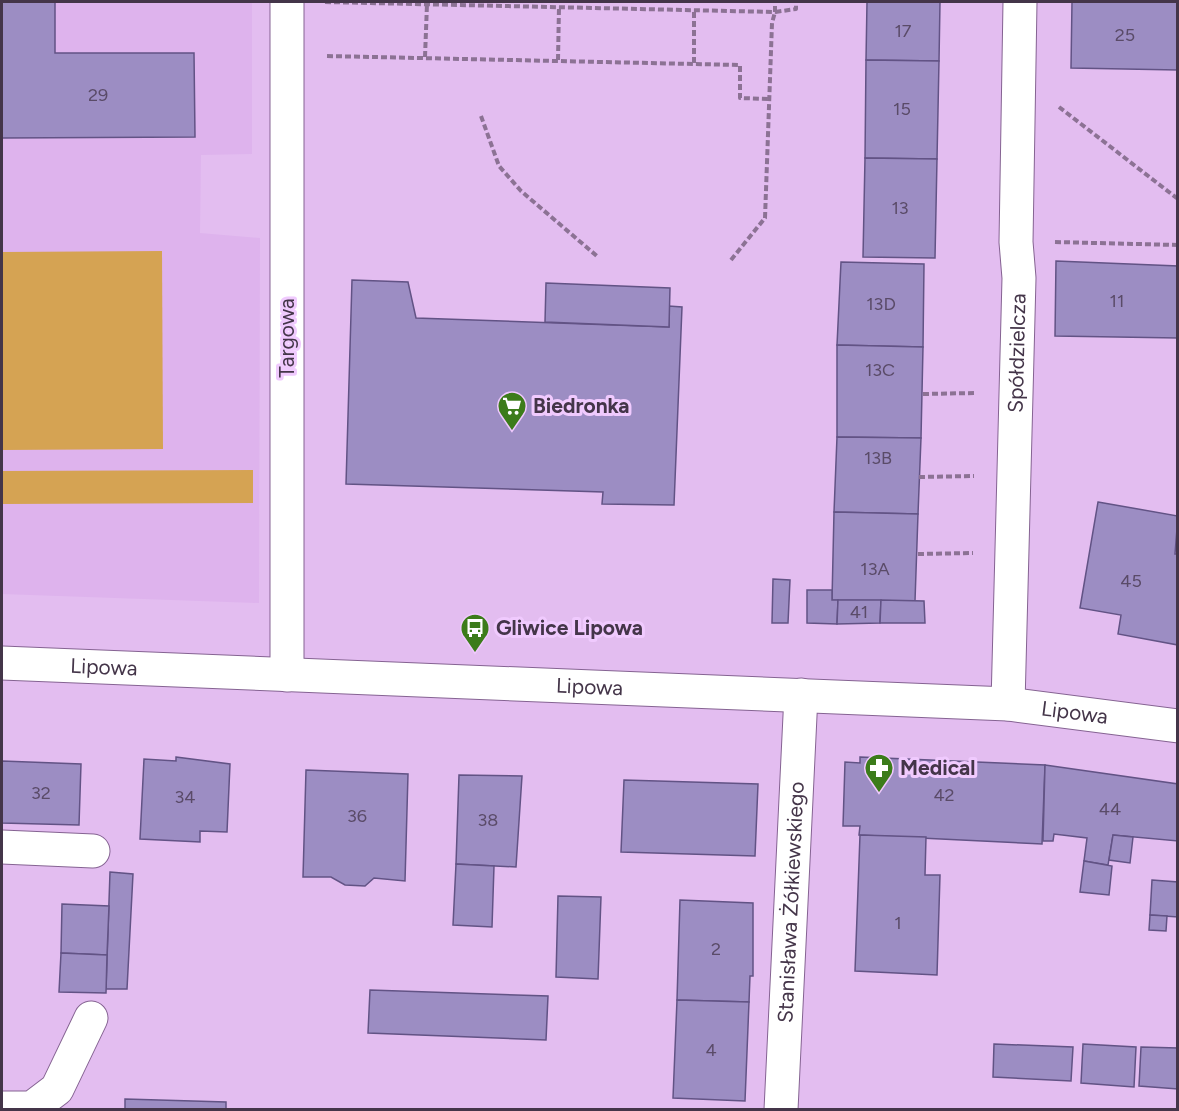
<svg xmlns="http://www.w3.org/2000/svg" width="1179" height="1111" font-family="Figtree,sans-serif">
<rect width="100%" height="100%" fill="#e3bdf0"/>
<polygon fill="#deb3ed" points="2,2 252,2 252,154 201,155 200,233 260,238 259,603 2,594"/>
<g fill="#d5a353">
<polygon points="162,251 163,449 2,450 2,252"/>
<polygon points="253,470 253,503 2,504 2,471"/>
</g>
<g fill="#9c8dc3" stroke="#625385" stroke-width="1.5">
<polygon points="2,2 55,2 55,53 194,53 195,137 2,138"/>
<polygon points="867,2 940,2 939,61 866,60"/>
<polygon points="1072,2 1178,2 1178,70 1071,68"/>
<polygon points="866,60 939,61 937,159 865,158"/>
<polygon points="865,158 937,159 935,258 863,257"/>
<polygon points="1056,261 1178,266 1178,338 1055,336"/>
<polygon points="841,262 924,264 923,347 837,345"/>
<polygon points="352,280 408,282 416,318 669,327 669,306 682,307 674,505 602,504 603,492 346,484"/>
<polygon points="546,283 670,288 669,327 545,322"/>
<polygon points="837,345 923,347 921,438 837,437"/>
<polygon points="837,437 921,438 918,514 834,512"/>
<polygon points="1098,502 1178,516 1175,554 1178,554 1178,645 1118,634 1121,615 1080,608"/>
<polygon points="834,512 918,514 915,601 832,600"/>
<polygon points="773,579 790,580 788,623 772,623"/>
<polygon points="807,590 832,590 832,600 838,600 837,624 807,623"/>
<polygon points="838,600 881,600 880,623 837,624"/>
<polygon points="881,600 924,601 925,623 880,623"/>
<polygon points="176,757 230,764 227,832 200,831 200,842 140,839 144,759 176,761"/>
<polygon points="860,757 1045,765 1042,844 859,835 860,826 843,826 845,762 860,763"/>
<polygon points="2,761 81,764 79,825 2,823"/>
<polygon points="1045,765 1178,784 1178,841 1113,835 1108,865 1084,861 1087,838 1054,834 1053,841 1043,841"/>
<polygon points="306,770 408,774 405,881 374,878 365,886 345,885 331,877 303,877"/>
<polygon points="459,775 522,776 516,867 456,864"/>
<polygon points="624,780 758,784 755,856 621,852"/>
<polygon points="860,835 926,837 925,875 940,875 937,975 855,971"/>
<polygon points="1113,835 1133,837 1130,863 1109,860"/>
<polygon points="1084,861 1112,866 1109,895 1080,892"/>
<polygon points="456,864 494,866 492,927 453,925"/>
<polygon points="110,872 133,874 127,989 106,989"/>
<polygon points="1152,880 1178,882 1178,917 1150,915"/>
<polygon points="558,896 601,897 598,979 556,977"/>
<polygon points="680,900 753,903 753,976 750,976 749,1002 677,1000"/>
<polygon points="62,904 109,906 107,955 61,953"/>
<polygon points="1150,915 1167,916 1166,931 1149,930"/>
<polygon points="61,953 107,955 106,993 59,992"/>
<polygon points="370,990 548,996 546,1040 368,1033"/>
<polygon points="677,1000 749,1002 745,1101 673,1098"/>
<polygon points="994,1044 1073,1047 1071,1081 993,1077"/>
<polygon points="1083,1044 1136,1047 1134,1087 1081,1083"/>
<polygon points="1141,1047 1178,1048 1178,1089 1139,1086"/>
<polygon points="125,1099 226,1102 226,1110 125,1110"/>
</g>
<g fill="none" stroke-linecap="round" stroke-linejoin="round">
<g stroke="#856392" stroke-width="35">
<g id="minor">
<path id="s1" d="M2 663 1008 704 1178 726"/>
<polyline points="287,675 287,2"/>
<path id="s2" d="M1008 704 1019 278 1016 242 1020 2"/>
<polyline points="2,847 93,851"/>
<polyline points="2,1108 32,1108 57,1089 91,1018"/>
<path id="s3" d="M781 1110 801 695"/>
</g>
</g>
<g stroke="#8c7294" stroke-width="4" stroke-dasharray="6 3" stroke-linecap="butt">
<polyline points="325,2 775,12 775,2"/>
<polyline points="327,56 740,65 740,98 768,99"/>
<polyline points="425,57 427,4"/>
<polyline points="558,60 559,7"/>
<polyline points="694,63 694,10"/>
<polyline points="1059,107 1178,199"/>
<polyline points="481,116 499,166 521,191 598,257"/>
<polyline points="1055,242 1178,245"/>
<polyline points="731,260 765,218 772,23 775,12 796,9 796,2"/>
<polyline points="923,394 975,393"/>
<polyline points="919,477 974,476"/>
<polyline points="918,554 973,553"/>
</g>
<use href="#minor" stroke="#fff" stroke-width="33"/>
</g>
<defs>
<g id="supermarket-pin" transform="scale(1.5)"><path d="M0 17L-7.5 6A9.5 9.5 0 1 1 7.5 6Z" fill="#3c7c1a" stroke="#f0cafe"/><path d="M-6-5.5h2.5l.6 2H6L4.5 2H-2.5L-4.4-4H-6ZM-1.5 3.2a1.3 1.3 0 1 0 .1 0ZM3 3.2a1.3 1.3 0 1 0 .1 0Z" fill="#fff"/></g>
<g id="bus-pin" transform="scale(1.5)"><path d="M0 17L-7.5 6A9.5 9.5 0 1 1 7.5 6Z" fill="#3c7c1a" stroke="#f0cafe"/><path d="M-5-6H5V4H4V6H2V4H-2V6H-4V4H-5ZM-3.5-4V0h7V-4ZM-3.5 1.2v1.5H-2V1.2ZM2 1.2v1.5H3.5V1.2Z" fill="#fff"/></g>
<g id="pharmacy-pin" transform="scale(1.5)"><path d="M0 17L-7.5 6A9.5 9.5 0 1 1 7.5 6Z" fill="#3c7c1a" stroke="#f0cafe"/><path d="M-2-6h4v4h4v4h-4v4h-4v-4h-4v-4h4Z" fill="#fff"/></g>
</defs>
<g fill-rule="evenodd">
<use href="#supermarket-pin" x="512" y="406"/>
<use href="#bus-pin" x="475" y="628"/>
<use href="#pharmacy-pin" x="879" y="768"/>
</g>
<g text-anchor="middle" stroke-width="6" stroke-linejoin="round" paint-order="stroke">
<g font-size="18" fill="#5a4b68">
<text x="903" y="37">17</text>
<text x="1125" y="41">25</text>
<text x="98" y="101">29</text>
<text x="902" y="115">15</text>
<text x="900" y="214">13</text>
<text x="1117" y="307">11</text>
<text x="881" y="310">13D</text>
<text x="880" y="376">13C</text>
<text x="878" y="464">13B</text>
<text x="875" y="575">13A</text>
<text x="1131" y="587">45</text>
<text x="859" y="618">41</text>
<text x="41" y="799">32</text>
<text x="944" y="801">42</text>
<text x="185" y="803">34</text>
<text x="1110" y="815">44</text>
<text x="357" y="822">36</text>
<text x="488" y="826">38</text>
<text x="898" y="929">1</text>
<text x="716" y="955">2</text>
<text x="711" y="1056">4</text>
</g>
<g font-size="21" fill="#443549" stroke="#f0cafe">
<text transform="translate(287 338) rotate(-90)" y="7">Targowa</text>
<text dy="7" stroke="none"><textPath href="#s2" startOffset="351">Spółdzielcza</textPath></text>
<text dy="7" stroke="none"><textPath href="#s1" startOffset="102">Lipowa</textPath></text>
<text dy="7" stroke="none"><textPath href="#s1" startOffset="588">Lipowa</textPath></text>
<text dy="7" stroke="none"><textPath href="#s1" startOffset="1074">Lipowa</textPath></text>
<text dy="7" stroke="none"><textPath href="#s3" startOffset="208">Stanisława Żółkiewskiego</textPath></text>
</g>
<g font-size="21" font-weight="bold" fill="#443549" stroke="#f0cafe" text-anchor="start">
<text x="533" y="413">Biedronka</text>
<text x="496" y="635">Gliwice Lipowa</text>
<text x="900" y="775">Medical</text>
</g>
</g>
<rect width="1179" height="1111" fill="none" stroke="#443549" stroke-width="6"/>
</svg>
